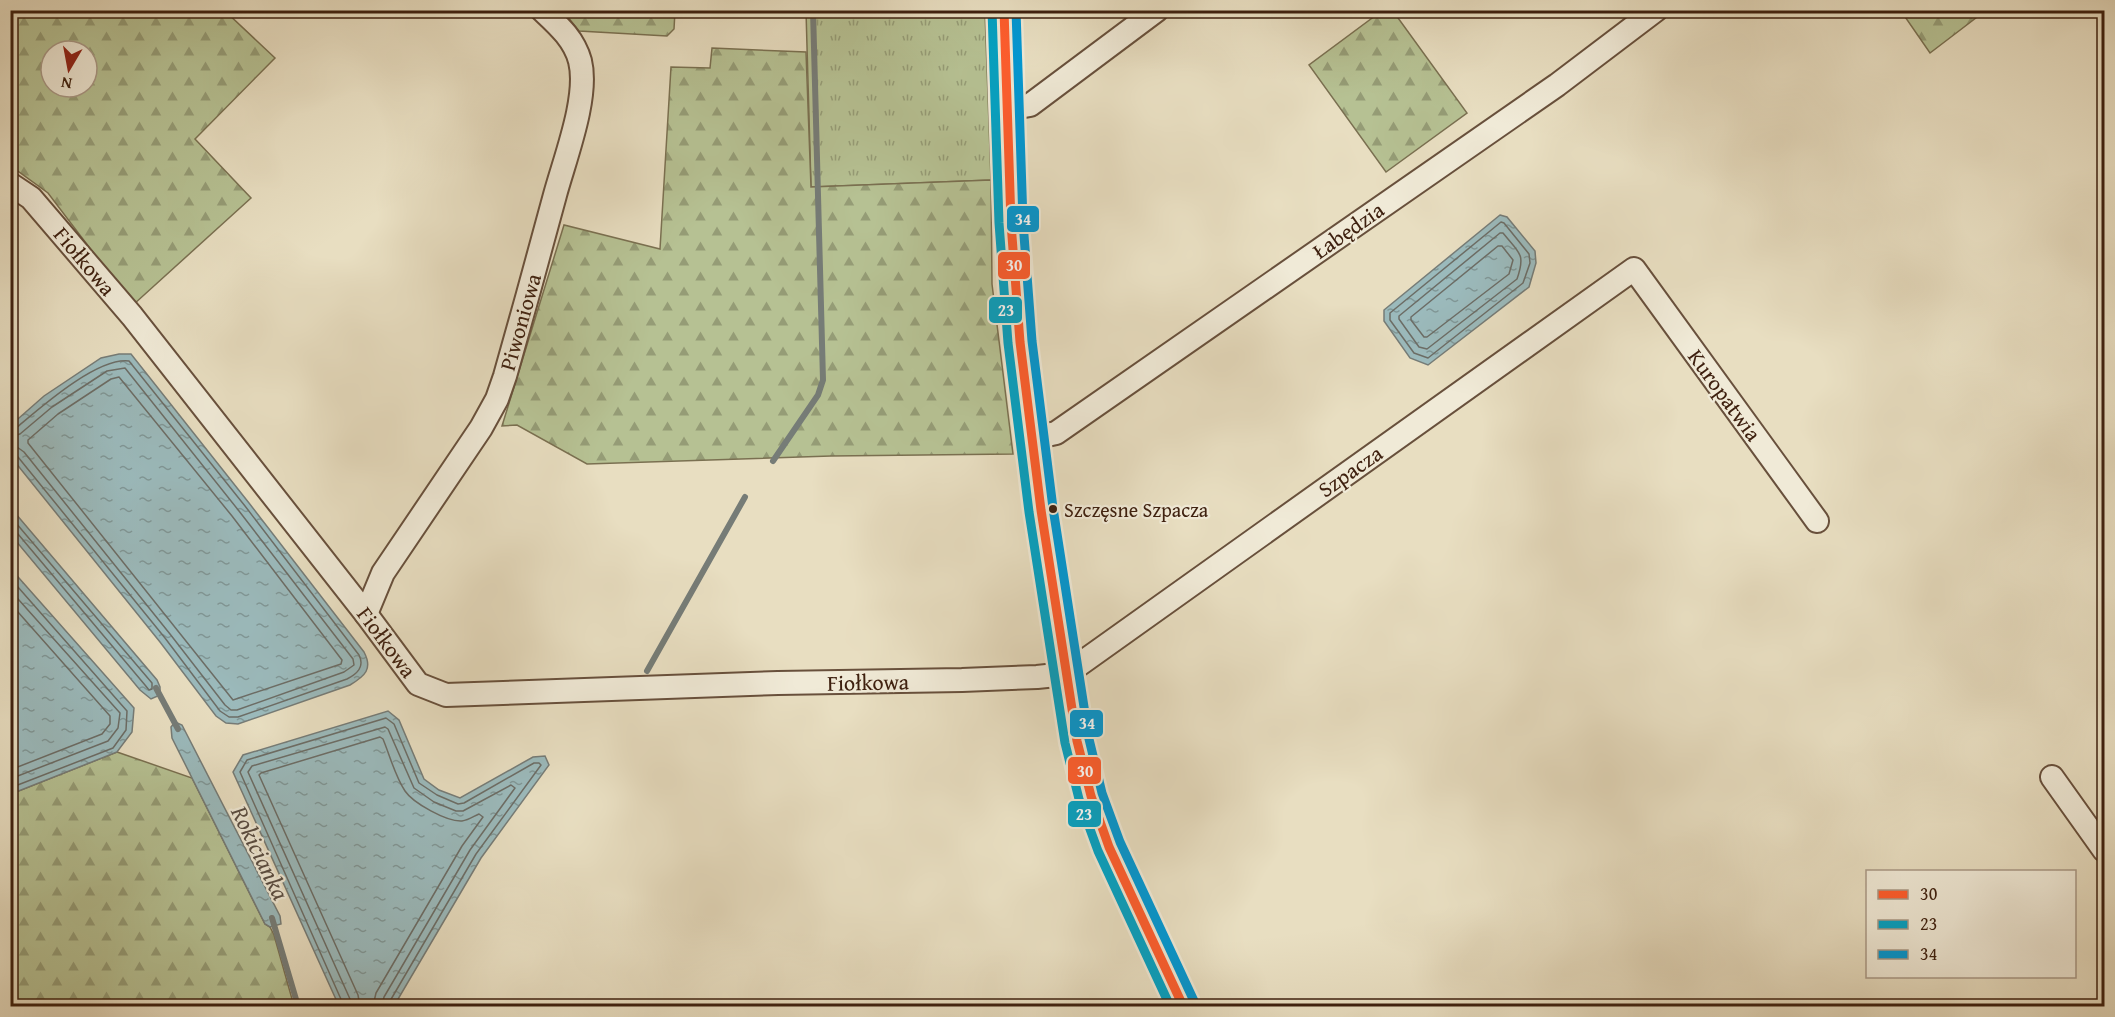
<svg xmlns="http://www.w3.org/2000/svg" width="2115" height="1017" font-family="'Gentium Book Plus',serif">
<defs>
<pattern id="grass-tufts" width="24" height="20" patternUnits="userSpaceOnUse" patternTransform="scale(1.5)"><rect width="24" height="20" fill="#b6c193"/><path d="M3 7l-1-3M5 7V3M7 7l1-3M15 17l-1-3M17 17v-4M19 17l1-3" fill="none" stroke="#959c76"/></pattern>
<pattern id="forest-firs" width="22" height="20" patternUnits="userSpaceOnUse" patternTransform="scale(1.5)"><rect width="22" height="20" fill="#b6c193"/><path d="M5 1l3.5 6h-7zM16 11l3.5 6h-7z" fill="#959c76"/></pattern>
<pattern id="water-ripples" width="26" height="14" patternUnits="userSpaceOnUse" patternTransform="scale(1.5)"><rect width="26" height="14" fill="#9bbabc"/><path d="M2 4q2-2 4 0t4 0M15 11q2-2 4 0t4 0" fill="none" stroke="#809797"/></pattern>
</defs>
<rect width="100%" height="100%" fill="#e8dec1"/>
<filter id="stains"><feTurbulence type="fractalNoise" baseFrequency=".00333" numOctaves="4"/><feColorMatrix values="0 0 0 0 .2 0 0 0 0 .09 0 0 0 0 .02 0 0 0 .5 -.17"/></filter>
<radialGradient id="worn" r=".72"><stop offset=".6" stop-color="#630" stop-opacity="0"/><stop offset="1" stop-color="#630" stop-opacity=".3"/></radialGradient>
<polygon fill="url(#grass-tufts)" stroke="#7a7051" stroke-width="1.5" points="806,11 985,11 991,180 811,187"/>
<g fill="url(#forest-firs)" stroke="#7a7051" stroke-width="1.5" fill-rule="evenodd">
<path d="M16 10 225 11 275 58 195 139 251 198 133 305 48 193 11 166 10 21ZM51 51H87V87H51Z"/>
<polygon points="1383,10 1393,11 1467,113 1386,172 1309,65"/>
<polygon points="563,11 675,11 674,29 667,36 579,31"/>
<polygon points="1901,11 1985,11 1930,53"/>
<polygon points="712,48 806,52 811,187 991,180 992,284 1013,454 831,456 587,464 517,425 502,426 564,225 660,249 671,67 710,68"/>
<polygon points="117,752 192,778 265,924 270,927 274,935 294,1006 11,1006 11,794"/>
</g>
<g fill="url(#water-ripples)" stroke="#767c77" stroke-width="1.5">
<polygon points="1500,215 1507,217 1535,251 1536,263 1529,287 1428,365 1410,358 1384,321 1384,310"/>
<path d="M119 354H131L249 503 364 652C373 669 365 676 350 685L238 724 226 723 216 716 160 642 11 457V425L44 396 101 358Z"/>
<polygon points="10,507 157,680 160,687 160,695 151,699 140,690 11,535"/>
<polygon points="11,569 134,708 132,732 117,752 11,794"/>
<polygon points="388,711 399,720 424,779 439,790 460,798 533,757 545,756 549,765 481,858 394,1006 339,1006 233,772 243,755"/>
<polygon points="175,722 182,725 280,916 281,924 270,927 265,924 172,738 171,727"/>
</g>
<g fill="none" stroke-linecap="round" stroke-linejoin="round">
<g stroke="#6c6d66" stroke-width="1.5">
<polygon points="1501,222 1504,223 1529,254 1530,263 1523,283 1428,358 1414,353 1390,320 1390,313"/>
<path d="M1500 233H1503C1519 253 1526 253 1517 279L1427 349 1419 347 1399 319V316Z"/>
<polygon points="1498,246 1502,246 1513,260 1509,274 1427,337 1424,337 1411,320 1411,317"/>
<polygon points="119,377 232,516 342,660 341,664 233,700 28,443 28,440 58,414 111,379"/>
<path d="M10 429 16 428C40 408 97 357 129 361L245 506 359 655C365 667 357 674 347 679L238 717H229L220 711 165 638 18 457 10 454"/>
<polyline points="10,437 20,434 52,407 107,371 125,368 239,511 353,659 354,665 344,672 237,710 231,710 225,705 170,634 24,452 17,447 10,446"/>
<polyline points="10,516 152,683 152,689 149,690 145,685 18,534 10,532"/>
<polyline points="10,578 127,711 126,730 113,748 10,788"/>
<polyline points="10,590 120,713 118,728 108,741 10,779"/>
<polyline points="10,603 110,716 110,724 102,734 10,770"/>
<polyline points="344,1006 240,772 247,760 386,718 394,724 419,783 437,795 458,804 464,803 534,763 539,763 541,765 476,854 390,1001 389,1006"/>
<polyline points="351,1006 350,999 248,772 252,766 385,727 388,729 414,788 434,802 456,811 463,811 511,785 515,788 470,850 384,997 382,1006"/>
<path d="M360 1006 358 995 259 775 261 773 380 737 383 739C390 756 395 776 405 791 413 803 447 822 462 821 469 820 474 816 479 814L483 817 462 846 376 993 373 1006"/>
</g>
<g stroke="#767c77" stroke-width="6">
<polyline points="773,461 818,395 823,380 813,10"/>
<polyline points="647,671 745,497"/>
<polyline points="156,688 178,729"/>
<polyline points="272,918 298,1006"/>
</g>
<g stroke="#68503c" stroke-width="26">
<g id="minor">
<polyline points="1004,10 1011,223 1020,342 1041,510 1077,741 1091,796 1109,847 1183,1006"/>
<polyline points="1007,109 1030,105 1157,10"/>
<polyline points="10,184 31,198 132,316 366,614 418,684 446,695 778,683 962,680 1037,677 1066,674 1634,269 1817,521"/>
<polyline points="1033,438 1056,433 1557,85 1656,10"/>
<path d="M366 614 383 573 481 428 497 399 505 376C522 316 539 255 555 195 565 158 589 97 580 61 574 39 558 25 542 10"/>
<polyline points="2052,777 2104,850"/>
</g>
</g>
<use href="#minor" stroke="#f0ead7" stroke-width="22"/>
<g stroke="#f0ead7" stroke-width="14">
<polyline id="bus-1" points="1004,10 1011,223 1020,342 1041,510 1077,741 1091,796 1109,847 1183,1006"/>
</g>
<g stroke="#f0ead7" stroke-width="14">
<polyline id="bus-2" points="992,10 999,223 1008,343 1029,512 1065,743 1079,799 1098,851 1170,1006"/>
</g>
<g stroke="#f0ead7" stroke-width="14">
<polyline id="bus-3" points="1016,10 1023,222 1032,341 1053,508 1089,739 1102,793 1120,842 1194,1001"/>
</g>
<use href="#bus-1" stroke="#ff5d2d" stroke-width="9"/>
<use href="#bus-2" stroke="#03a2c4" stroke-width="9"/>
<use href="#bus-3" stroke="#0098d4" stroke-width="9"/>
</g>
<circle fill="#3e200f" stroke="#f0ead7" stroke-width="2" cx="1053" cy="509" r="5"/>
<g text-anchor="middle" stroke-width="4.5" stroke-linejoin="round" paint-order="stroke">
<g font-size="20" fill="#3e200f" stroke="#f0ead7" text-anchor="start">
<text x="1064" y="517">Szczęsne Szpacza</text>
</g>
<g font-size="22" fill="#3e200f" stroke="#f0ead7">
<text transform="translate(1348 230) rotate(-35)" y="8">Łabędzia</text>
<text transform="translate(85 261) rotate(50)" y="8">Fiołkowa</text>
<text transform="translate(520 322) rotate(-74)" y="8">Piwoniowa</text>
<text transform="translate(1725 395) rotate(54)" y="8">Kuropatwia</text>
<text transform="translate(1350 471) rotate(-35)" y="8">Szpacza</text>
<text transform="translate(387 642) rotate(53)" y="8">Fiołkowa</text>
<text transform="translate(868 682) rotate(-1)" y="8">Fiołkowa</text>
</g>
<g font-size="24" font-style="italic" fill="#5a4e43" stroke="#f0ead7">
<text transform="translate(260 853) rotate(64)" y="8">Rokicianka</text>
</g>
</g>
<g stroke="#f0ead7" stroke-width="2">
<rect x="1006" y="205" width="34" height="28" rx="6" fill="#0098d4"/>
<rect x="997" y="251" width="34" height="29" rx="6" fill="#ff5d2d"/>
<rect x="988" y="296" width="35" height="28" rx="6" fill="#03a2c4"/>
<rect x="1069" y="709" width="35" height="29" rx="6" fill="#0098d4"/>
<rect x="1067" y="756" width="35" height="29" rx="6" fill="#ff5d2d"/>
<rect x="1067" y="800" width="35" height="28" rx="6" fill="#03a2c4"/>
</g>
<g font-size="16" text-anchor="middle" font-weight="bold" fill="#fff">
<text x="1023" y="225">34</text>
<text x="1014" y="271">30</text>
<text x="1006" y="316">23</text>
<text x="1087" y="729">34</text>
<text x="1085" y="777">30</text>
<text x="1084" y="820">23</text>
</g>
<rect width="2115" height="1017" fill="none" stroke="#e8dec1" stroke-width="36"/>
<rect x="12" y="12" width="2091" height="993" fill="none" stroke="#3e200f" stroke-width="3"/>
<rect x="18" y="18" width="2079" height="981" fill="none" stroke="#3e200f" stroke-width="1.5"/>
<rect x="1866" y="870" width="210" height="108" fill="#f0ead7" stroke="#a99987" stroke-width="1.5"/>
<rect x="1878" y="890" width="30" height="9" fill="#ff5d2d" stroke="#a99987" stroke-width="1.5"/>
<text x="1920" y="900" font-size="18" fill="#3e200f">30</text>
<rect x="1878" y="920" width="30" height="9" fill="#03a2c4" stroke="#a99987" stroke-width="1.5"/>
<text x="1920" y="930" font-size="18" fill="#3e200f">23</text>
<rect x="1878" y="950" width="30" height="9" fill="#0098d4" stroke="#a99987" stroke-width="1.5"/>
<text x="1920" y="960" font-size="18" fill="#3e200f">34</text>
<g transform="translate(69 69) rotate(190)"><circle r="28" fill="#f0ead7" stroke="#a99987" stroke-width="1.5"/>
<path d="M0-4.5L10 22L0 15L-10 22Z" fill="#8f2418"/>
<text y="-9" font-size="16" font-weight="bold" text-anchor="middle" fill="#3e200f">N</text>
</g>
<rect width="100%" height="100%" filter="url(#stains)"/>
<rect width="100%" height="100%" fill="url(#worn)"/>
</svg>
